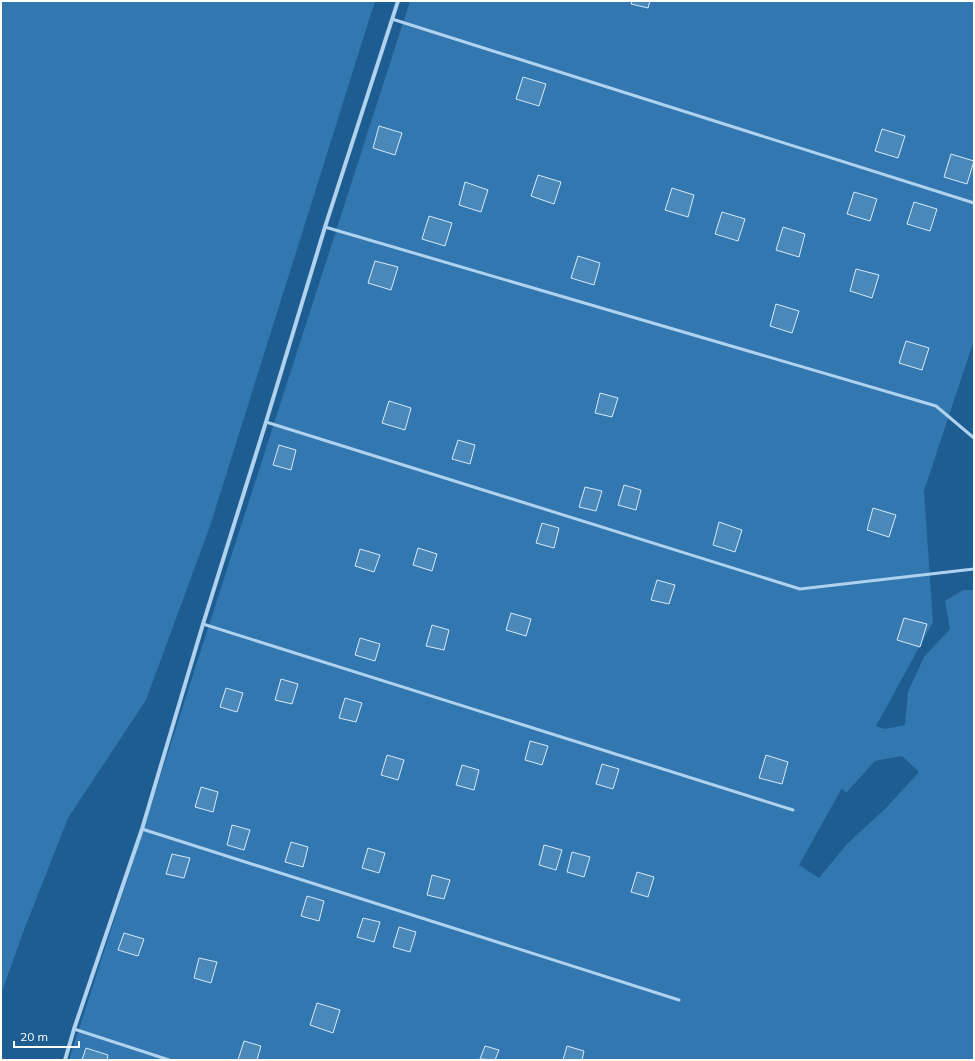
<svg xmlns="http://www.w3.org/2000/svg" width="975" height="1061" font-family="Mulish,sans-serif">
<rect width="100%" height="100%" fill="#1e5d91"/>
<g fill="#3277af" fill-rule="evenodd">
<polygon points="1,1 375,1 210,526 146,700 68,818 24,930 1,994"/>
<path d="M410 1H974V340L924 491 933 622 876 726 885 729 905 725 908 692 924 657 950 629 945 601 963 590H974V1060H69ZM902 756 919 772 886 808 847 844 819 878 799 865 842 788 846 793 875 761Z"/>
</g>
<g fill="#4b88ba" stroke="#d5eafa">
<polygon points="632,1 650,1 648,8 631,4"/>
<polygon points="523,77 546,84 539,106 516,99"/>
<polygon points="379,126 402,133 395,155 373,148"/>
<polygon points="882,129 905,136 898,158 875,151"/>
<polygon points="951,154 974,161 967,184 944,177"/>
<polygon points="538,175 561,182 554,204 531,196"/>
<polygon points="465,182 488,190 481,212 459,205"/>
<polygon points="672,188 694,195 688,217 665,210"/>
<polygon points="854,192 877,199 870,221 847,214"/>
<polygon points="914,202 937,209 930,231 907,224"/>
<polygon points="722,212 745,219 738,241 715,234"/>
<polygon points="429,216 452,223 445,246 422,239"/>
<polygon points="783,227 805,234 799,257 776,250"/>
<polygon points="578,256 600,263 594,285 571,278"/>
<polygon points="375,261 398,267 391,290 368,283"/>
<polygon points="856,269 879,275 872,298 850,291"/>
<polygon points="776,304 799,311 792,333 770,326"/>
<polygon points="906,341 929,348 922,370 899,363"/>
<polygon points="600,393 618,398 612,417 595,413"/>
<polygon points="389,401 411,408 405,430 382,423"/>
<polygon points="458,440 475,445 470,464 452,459"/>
<polygon points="279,445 296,450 291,470 273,465"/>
<polygon points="624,485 641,490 636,510 618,505"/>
<polygon points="585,487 602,491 596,511 579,507"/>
<polygon points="873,508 896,515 889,537 867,530"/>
<polygon points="719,522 742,530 735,552 713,545"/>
<polygon points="542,523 559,528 554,548 536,543"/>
<polygon points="418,548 437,554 432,571 413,565"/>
<polygon points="360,549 380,555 374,572 355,566"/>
<polygon points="657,580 675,585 669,604 651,600"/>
<polygon points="511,613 531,619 526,636 506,630"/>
<polygon points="904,618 927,624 920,647 897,640"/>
<polygon points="432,625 449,630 444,650 426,646"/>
<polygon points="360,638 380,644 375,661 355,655"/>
<polygon points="281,679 298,684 292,704 275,700"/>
<polygon points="226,688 243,693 237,712 220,707"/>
<polygon points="345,698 362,703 356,722 339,718"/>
<polygon points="530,741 548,746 542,765 525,760"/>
<polygon points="387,755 404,760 398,780 381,775"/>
<polygon points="766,755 788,762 782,784 759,778"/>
<polygon points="602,764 619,769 613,789 596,784"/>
<polygon points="462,765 479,770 474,790 456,785"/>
<polygon points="201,787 218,792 213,812 195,807"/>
<polygon points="232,825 250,830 244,850 227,845"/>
<polygon points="291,842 308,847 303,867 285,862"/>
<polygon points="544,845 562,850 556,870 539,865"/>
<polygon points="368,848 385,853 379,873 362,868"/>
<polygon points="572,852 590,857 584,877 567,872"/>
<polygon points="172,854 190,858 184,878 166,874"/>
<polygon points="637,872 654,877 648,897 631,892"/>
<polygon points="432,875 450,880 444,899 427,895"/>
<polygon points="307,896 324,901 319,921 301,916"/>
<polygon points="363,918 380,922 374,942 357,937"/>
<polygon points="399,927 416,932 410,952 393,947"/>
<polygon points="124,933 144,939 138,956 118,950"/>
<polygon points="199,958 217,962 211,983 194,978"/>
<polygon points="317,1003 340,1010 333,1033 310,1025"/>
<polygon points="244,1041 261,1046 257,1060 238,1060"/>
<polygon points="485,1046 499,1050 495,1060 480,1059"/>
<polygon points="567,1046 584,1051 582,1060 563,1060"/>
<polygon points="86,1048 108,1055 107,1060 82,1060"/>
</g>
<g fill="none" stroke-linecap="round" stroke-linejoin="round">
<g stroke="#afd2ee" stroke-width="3">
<polyline points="392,19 974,203"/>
<polyline points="325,227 936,406 974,438"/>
<polyline points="266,422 800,589 974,569"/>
<polyline points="203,624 793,810"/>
<polyline points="142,829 679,1000"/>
<polyline points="74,1029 169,1060"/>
</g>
<polyline stroke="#afd2ee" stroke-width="4" points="65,1060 74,1029 142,829 203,624 266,422 325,227 398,1"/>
</g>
<rect width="975" height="1061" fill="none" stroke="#ffffff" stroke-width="4"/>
<path d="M14 1041v6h65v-6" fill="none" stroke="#ffffff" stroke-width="2"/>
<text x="20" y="1041" font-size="12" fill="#ffffff" stroke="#1e5d91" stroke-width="3" paint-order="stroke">20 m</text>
</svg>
